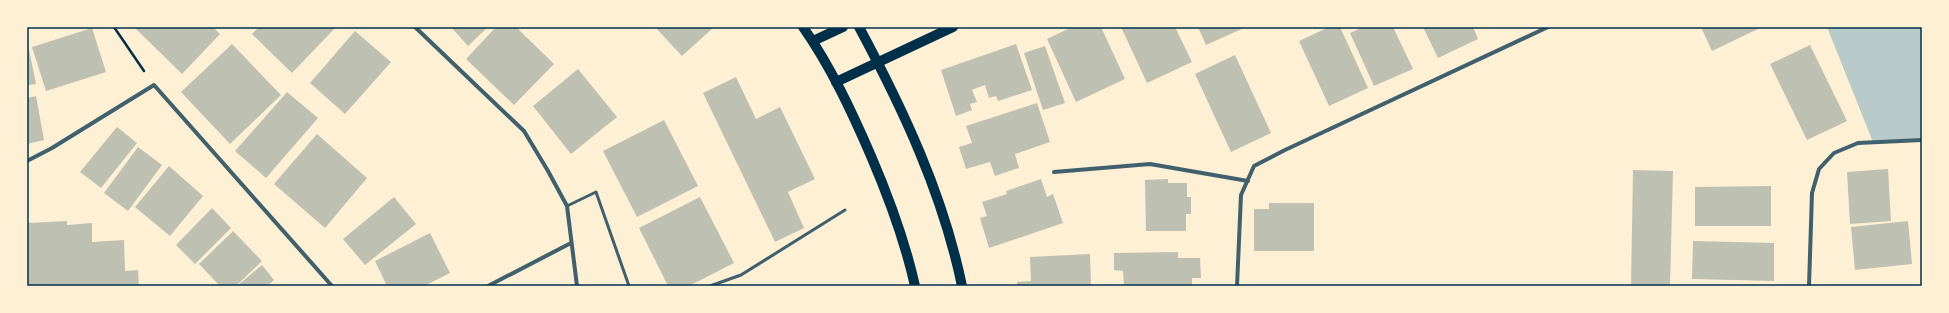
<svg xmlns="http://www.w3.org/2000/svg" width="1949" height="313" font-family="'Asap Condensed',sans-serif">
<rect width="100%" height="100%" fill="#fdf0d5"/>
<polygon fill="#b9caca" points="1827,27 1922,27 1922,140 1873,142"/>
<g fill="#bec0b2">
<polygon points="134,27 213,27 220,34 182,74"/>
<polygon points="259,27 336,27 292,73 252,34"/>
<polygon points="451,27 488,27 468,46"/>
<polygon points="496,27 516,27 554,64 514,105 466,59"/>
<polygon points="655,27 714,27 682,56"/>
<polygon points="1072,27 1101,27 1125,79 1076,102 1047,39"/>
<polygon points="1121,27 1175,27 1192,62 1147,83"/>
<polygon points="1198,27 1246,27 1206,45"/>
<polygon points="1329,27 1340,27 1368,88 1329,106 1299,41"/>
<polygon points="1363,27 1393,27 1413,69 1374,86 1350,33"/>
<polygon points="1423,27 1473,27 1478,39 1438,58"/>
<polygon points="1701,27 1762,27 1712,51"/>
<polygon points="92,28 106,72 46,91 32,47"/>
<polygon points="355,31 391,62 345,114 310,83"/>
<polygon points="27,40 36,84 27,85"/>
<polygon points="232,44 281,95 230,144 181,92"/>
<polygon points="1016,44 1032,90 998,101 996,96 989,98 985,85 972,90 977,102 970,104 972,110 956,116 941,70"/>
<polygon points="1810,45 1847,121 1807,140 1770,64"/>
<polygon points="1045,46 1065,103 1043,110 1024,53"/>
<polygon points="1235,55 1271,133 1231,152 1195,74"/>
<polygon points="578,69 617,117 571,154 533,106"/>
<polygon points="736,77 756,119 780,107 815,179 788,192 804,228 775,242 703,93"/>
<polygon points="287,92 318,118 266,178 235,151"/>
<polygon points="36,96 44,140 27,144 27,98"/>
<polygon points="1037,103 1050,142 1015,154 1019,168 995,176 990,162 966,169 959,147 972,143 966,126"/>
<polygon points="664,120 698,186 637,217 603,151"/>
<polygon points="117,127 137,143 101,188 80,172"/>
<polygon points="317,134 367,178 325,228 274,184"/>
<polygon points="138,147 162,165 128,211 104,193"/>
<polygon points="169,166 203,196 170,236 135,207"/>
<polygon points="1888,169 1891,221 1850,224 1847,172"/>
<polygon points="1633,170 1673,171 1670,286 1631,286"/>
<polygon points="1041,179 1047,197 1053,194 1063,223 989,248 980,218 987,216 982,202 1007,194 1006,191"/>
<polygon points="1168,179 1168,183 1187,183 1187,197 1191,197 1191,214 1186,214 1186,231 1146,231 1145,180"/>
<polygon points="1771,186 1771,226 1695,226 1695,187"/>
<polygon points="394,197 416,224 365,265 343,239"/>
<polygon points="700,197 734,263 689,286 668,286 639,228"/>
<polygon points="1269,203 1314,203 1314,251 1254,251 1254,209 1269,209"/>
<polygon points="212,208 231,228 195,264 176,245"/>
<polygon points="67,221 67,225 92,223 92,242 124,240 125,271 138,270 139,286 27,286 27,223"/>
<polygon points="1908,221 1912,264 1855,270 1851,227"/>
<polygon points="233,231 262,261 236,286 220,286 199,264"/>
<polygon points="430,233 450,273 424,286 387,286 375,261"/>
<polygon points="1693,241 1774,243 1774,281 1692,279"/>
<polygon points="1178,252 1178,258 1200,258 1201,278 1192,278 1192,286 1124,286 1123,271 1114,270 1114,253"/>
<polygon points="1090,254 1091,286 1017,286 1017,282 1031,281 1030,257"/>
<polygon points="262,265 274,280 267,286 237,286"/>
</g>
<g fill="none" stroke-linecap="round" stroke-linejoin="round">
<polyline stroke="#003049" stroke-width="2.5" points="114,27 144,71"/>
<g stroke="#3f606c" stroke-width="3">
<polyline points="567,206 596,192 629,286"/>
<polyline points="710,286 741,275 845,210"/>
</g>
<g stroke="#3f606c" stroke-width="4">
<polyline points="415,27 524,131 548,171 567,206 577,286"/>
<polyline points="27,161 52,148 154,85 332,286"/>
<polyline points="1054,172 1150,164 1248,181"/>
<polyline points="488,286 571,243"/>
<polyline points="1237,286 1241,195 1254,166 1285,150 1548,27"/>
<polyline points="1809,286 1812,193 1819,169 1834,153 1858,143 1922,140"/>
</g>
<g stroke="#003049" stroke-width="10">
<path d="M803 27C831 67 852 112 871 156 889 198 905 241 915 286"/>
<path d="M859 27C903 109 943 194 962 286"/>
<polyline points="813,41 843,27"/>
<polyline points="836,82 953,27"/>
</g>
</g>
<rect width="1949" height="313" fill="none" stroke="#fdf0d5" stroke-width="56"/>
<rect x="28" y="28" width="1893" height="257" fill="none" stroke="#003049" stroke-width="1.5"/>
</svg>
